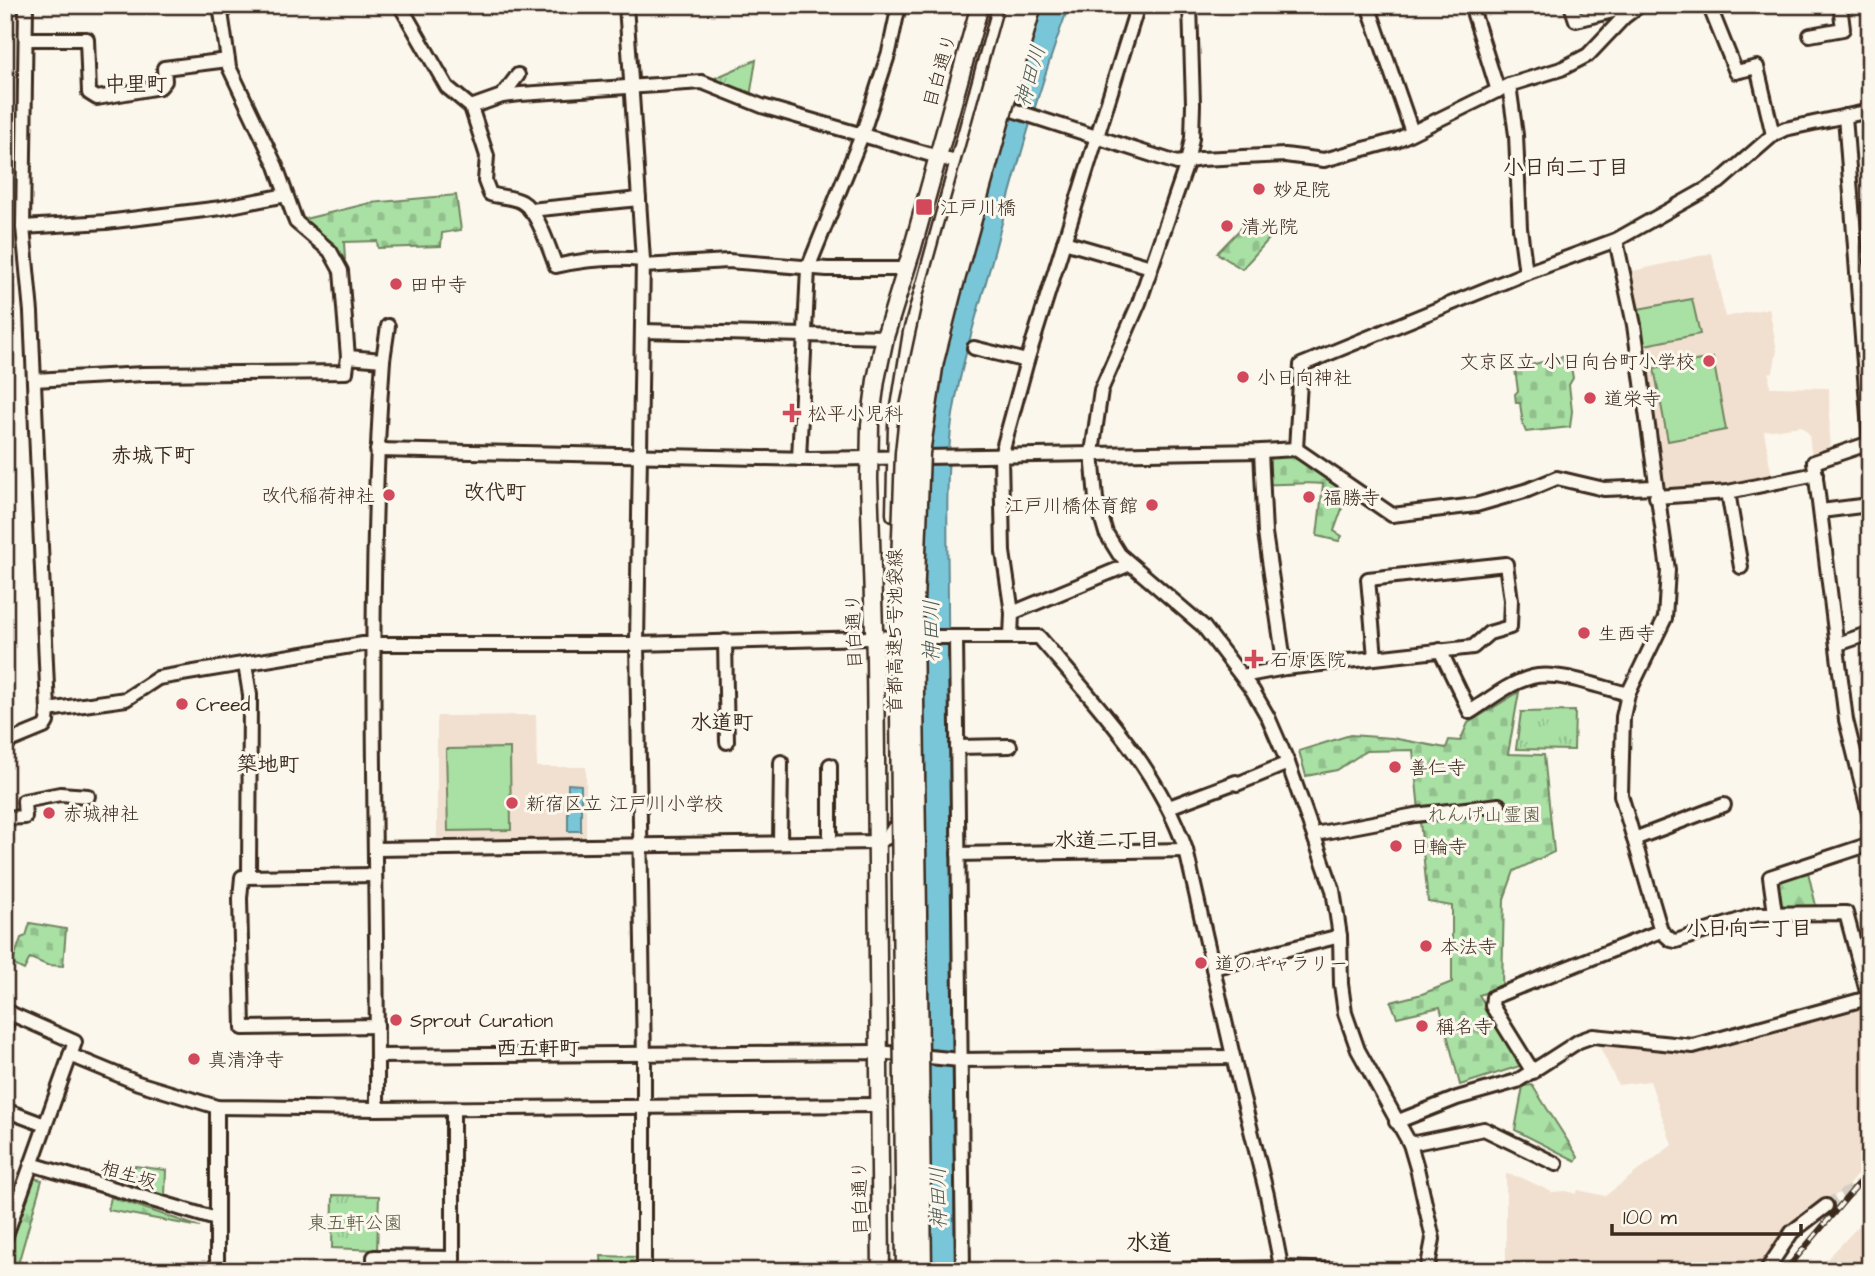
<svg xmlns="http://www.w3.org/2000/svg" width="1875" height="1276" font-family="'Architects Daughter','Klee One',sans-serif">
<defs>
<pattern id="forest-firs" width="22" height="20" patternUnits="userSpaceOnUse" patternTransform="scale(1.75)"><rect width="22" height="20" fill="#a9e0a4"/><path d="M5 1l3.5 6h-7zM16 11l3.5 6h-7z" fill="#92c08d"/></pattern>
<pattern id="cemetery-stones" width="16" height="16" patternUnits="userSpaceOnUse" patternTransform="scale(1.75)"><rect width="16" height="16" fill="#a9e0a4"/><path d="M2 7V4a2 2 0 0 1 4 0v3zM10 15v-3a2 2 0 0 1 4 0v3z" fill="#92c08d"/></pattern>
<pattern id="park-tufts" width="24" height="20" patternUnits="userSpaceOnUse" patternTransform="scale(1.75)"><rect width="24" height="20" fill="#a9e0a4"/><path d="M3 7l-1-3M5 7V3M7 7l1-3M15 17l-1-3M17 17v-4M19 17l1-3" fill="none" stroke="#92c08d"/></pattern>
</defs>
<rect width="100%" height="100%" fill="#fbf7ec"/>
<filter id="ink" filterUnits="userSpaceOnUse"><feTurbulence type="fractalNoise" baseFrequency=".0143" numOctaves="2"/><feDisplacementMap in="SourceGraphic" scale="14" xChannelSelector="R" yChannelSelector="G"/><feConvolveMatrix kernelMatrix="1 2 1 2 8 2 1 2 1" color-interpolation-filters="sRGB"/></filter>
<g filter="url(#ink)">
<g fill="#f1e0cf">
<polygon points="1712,253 1725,317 1769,308 1777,350 1773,372 1769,373 1770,387 1829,388 1830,451 1812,458 1809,434 1801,426 1764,431 1772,477 1728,486 1663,491 1629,272"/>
<polygon points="536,715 537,767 586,767 586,838 437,838 437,716"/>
<polygon points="1870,1009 1870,1160 1844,1190 1824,1202 1781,1234 1758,1271 1506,1271 1506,1174 1520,1177 1552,1192 1566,1191 1576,1194 1578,1190 1605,1196 1672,1145 1650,1081 1618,1085 1597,1041 1691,1052 1860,1010"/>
<polygon points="1870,1214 1870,1271 1816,1271"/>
</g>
<g fill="#a9e0a4" stroke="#728561" stroke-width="2">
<polygon points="1692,299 1700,334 1645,345 1638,309"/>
<polygon points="1713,358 1726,430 1668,441 1654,368"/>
<polygon points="510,748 511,830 448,831 446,749"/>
<polygon points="135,1166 166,1170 165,1196 131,1187"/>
</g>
<g fill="url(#forest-firs)" stroke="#728561" stroke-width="2">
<polygon points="1807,868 1817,910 1781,911 1775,879"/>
<polygon points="1532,1085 1578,1157 1576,1161 1515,1130 1523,1086"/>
<polygon points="33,1178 42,1180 16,1271 5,1271 5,1259"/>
<polygon points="111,1197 200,1227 108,1210"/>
</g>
<g fill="url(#cemetery-stones)" stroke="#728561" stroke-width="2">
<polygon points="456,195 461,230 442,233 441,246 378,248 377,241 344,242 345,259 340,261 311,230 305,219 370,203"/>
<polygon points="1250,219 1269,239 1242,269 1217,253"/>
<polygon points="1569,355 1573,378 1569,385 1572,411 1570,427 1526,432 1523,425 1520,403 1516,403 1515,394 1518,391 1515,369"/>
<path d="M1264 456H1298L1348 492 1334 531 1342 536 1339 541 1317 536 1323 484C1303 482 1286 485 1267 484Z"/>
<polygon points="1519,692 1508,754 1544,755 1554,852 1514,871 1504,899 1502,987 1479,995 1523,1065 1460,1085 1440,1007 1397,1017 1391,1002 1422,994 1452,982 1452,906 1428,902 1413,750 1366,751 1337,770 1306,776 1299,751 1350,735 1392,738 1446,748 1449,740 1460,741 1468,723"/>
<polygon points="30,923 66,929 63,966 47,965 30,958 24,970 12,964 21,938 26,936"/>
</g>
<g fill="url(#park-tufts)" stroke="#728561" stroke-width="2">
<polygon points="756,60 750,97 713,86 713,79"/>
<polygon points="1575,711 1574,750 1516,749 1521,712"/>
<polygon points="333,1195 379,1196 377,1250 332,1248"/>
<polygon points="601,1256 638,1257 639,1271 602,1271"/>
</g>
<g fill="#7ac6d9" stroke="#61888e" stroke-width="2">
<path d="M1024 5H1069C1038 90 1014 177 991 264 976 318 958 373 951 429 945 487 948 550 948 609L955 1271H921L911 473Z"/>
<polygon points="568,784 581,785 581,831 568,831"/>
</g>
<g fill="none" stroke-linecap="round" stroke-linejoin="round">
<polyline stroke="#d5cec3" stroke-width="12" stroke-dasharray="12 6" stroke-linecap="butt" points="1826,1206 1870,1179"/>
<g stroke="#3b2a1e" stroke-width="18">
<g id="minor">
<path d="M220 5 229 67 276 166 296 222 330 251 341 271 348 357 383 360C365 610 378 860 377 1109"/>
<path d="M400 5 447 87 471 107 487 156 485 181 490 194C499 197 514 197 522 202 538 211 549 249 556 266 586 259 612 257 643 260"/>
<polyline points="626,5 643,260 637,644 644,1061 644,1271"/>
<polyline points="1190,5 1193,104 1192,138 1187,163 1139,303 1101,390 1092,453 1096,499 1106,533 1119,554 1203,626 1253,691 1268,717 1288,763 1333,890 1340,936 1341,984 1345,1013 1358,1050 1410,1144 1417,1168 1433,1239 1427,1271"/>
<polyline points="1368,5 1412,132"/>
<polyline points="1471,5 1498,91"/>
<polyline points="1571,5 1576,20 1634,6"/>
<polyline points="1709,5 1736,72 1757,67 1773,135"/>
<polyline points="1810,35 1843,29 1840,5"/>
<polyline points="26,39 87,39 89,93 97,98 160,87 165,81 164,68 228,60"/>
<polyline points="1509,85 1516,135 1520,228 1526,273"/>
<polyline points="502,96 518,75"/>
<polyline points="997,105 1177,163 1201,159 1285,155 1324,160 1397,140 1509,85 1561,69 1588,55 1624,17 1640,5"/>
<polyline points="471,107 502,96 521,94 702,82 762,106 959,163"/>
<polyline points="1845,116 1870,442"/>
<polyline points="530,210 639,199"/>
<polyline points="23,227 106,222 221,208 286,195"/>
<polyline points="1616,240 1634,325 1668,570 1665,618 1628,694 1623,717 1621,795 1661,931 1671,940 1676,941 1758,914 1846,913 1870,1003"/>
<polyline points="1064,242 1151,267"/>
<polyline points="643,266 728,261 827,269 906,269"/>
<polyline points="643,331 885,337"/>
<polyline points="974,348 1027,361"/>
<polyline points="383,360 388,326"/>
<polyline points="34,380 143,374 346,372 348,357"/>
<polyline points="1870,443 1814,462 1846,720 1870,817"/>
<polyline points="1296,449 1301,365 1526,273 1616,240 1719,182 1773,135 1785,129 1870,111"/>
<polyline points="377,450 810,459 1261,451 1296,449 1392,515 1476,505 1528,490 1557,478 1604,489 1655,487"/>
<polyline points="1261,451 1265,533 1285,668"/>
<polyline points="799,459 808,268 862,135 889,52 899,5"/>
<polyline points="1728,492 1741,567"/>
<polyline points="1656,497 1728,492 1816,474"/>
<polyline points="1821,511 1861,506"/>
<polyline points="1012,613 1128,565"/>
<polyline points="956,637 963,1271"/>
<polyline points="1011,637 1012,613 1003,552 1001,456 1027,361 1138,5"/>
<polyline points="725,641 727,742"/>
<polyline points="1838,644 1870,633"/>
<path d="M1440 650 1470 712C1490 699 1509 683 1532 677 1556 670 1603 688 1628 694"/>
<polyline points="245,664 250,695 249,876"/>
<polyline points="1242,676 1285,668 1473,647 1489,633 1510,627 1511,600 1506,564 1368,579 1375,657"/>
<path d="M48 710 126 699 158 678 363 644H637L907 637H1039C1095 703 1157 766 1186 850L1238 1078 1267 1195 1282 1271"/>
<polyline points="5,743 44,727 47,722 48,710 31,312 23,227 26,5"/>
<polyline points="957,747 1010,746"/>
<polyline points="830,765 830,842"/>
<polyline points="1169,807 1236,782 1237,784 1288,763"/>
<polyline points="5,818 25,817 24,801 60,794 88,796"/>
<polyline points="1315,834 1415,815 1499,805"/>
<polyline points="1634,839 1724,805"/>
<polyline points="780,842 781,762"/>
<polyline points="375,849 877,842 888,837 897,823"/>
<polyline points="958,854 1186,850"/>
<polyline points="375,875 242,877 240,898 243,1028 377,1026"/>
<polyline points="1775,913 1770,877 1870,844"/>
<polyline points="1213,968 1340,936"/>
<polyline points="5,1011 75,1042 5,1238"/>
<polyline points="5,1027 11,1013"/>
<polyline points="70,1055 138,1083 217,1107 377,1109 878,1105"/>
<polyline points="377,1056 878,1052 960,1060 1233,1057"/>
<polyline points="1533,1072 1492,1006 1493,997 1661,931"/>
<polyline points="217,1107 217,1271"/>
<polyline points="453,1109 453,1271"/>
<polyline points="5,1110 45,1125"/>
<polyline points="1396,1122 1457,1098 1517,1081 1579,1041 1593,1036 1693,1046 1868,998"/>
<polyline points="1410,1144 1484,1129 1556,1164"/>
<polyline points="31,1164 216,1219"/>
<polyline points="374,1271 374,1257 453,1258"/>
<polyline points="1114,1271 1282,1268 1369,1271"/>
<polyline points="1766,1271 1792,1232 1826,1206"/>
</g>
</g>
<g stroke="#3b2a1e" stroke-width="21">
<g id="major">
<polyline points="895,514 897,426 912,332 1002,5"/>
<polyline points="881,1271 875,659 869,479 870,425 876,380 885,337 912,250 980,5"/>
</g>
</g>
<use href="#minor" stroke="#fbf7ec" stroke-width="12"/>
<use href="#major" stroke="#fbf7ec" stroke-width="16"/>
<g stroke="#3b2a1e" stroke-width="6">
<polyline id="rail" points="1785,1271 1870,1170"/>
</g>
<use href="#rail" stroke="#fbf7ec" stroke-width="3.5" stroke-dasharray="10" stroke-linecap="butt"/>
<g stroke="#3b2a1e" stroke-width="23" stroke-linecap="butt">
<g id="highway-bridge">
<polyline points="906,1271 899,619 905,453 910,407 934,296 1015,5"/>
<polyline points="922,1271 913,627 920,453 934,361 951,294 1032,5"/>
</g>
</g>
<use href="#highway-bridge" stroke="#fbf7ec" stroke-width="18"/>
</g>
</g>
<g fill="#d1495b" stroke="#fbf7ec" stroke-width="2.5">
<circle cx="1259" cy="189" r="7"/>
<rect x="915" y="198" width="18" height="18" rx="3.5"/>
<circle cx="1227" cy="226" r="7"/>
<circle cx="396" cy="284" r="7"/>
<circle cx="1709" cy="361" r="7"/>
<circle cx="1243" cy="377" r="7"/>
<circle cx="1590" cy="398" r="7"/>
<path d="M788.5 402.5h7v7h7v7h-7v7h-7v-7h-7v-7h7z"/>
<circle cx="389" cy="495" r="7"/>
<circle cx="1309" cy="497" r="7"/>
<circle cx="1152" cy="505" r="7"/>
<circle cx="1584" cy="633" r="7"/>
<path d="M1250.5 648.5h7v7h7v7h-7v7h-7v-7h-7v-7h7z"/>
<circle cx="182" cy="704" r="7"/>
<circle cx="1395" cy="767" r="7"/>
<circle cx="512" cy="803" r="7"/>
<circle cx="49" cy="813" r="7"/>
<circle cx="1396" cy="846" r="7"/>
<circle cx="1426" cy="946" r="7"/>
<circle cx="1201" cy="963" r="7"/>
<circle cx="396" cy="1020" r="7"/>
<circle cx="1422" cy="1026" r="7"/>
<circle cx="194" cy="1059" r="7"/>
</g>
<g text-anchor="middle" stroke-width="6" stroke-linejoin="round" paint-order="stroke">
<g font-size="19" fill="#3b2a1e" stroke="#fbf7ec">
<text transform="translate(939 70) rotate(-74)" y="7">目白通り</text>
<text transform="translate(853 631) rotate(-92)" y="7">目白通り</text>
<text transform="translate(894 631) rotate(-90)" y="7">首都高速5号池袋線</text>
<text transform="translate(129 1174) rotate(16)" y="7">相生坂</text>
<text transform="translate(859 1198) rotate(-91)" y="7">目白通り</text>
</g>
<g font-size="19" fill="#3b2a1e" stroke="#fbf7ec" text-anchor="start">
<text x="1273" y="196">妙足院</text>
<text x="940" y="214">江戸川橋</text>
<text x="1241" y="233">清光院</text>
<text x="410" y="291">田中寺</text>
<text x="1695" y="368" text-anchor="end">文京区立 小日向台町小学校</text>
<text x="1257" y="384">小日向神社</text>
<text x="1604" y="405">道栄寺</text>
<text x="808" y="420">松平小児科</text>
<text x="375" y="502" text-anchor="end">改代稲荷神社</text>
<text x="1323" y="504">福勝寺</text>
<text x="1138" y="512" text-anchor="end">江戸川橋体育館</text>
<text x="1598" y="640">生西寺</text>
<text x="1270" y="666">石原医院</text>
<text x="196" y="711">Creed</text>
<text x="1409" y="774">善仁寺</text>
<text x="526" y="810">新宿区立 江戸川小学校</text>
<text x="63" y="820">赤城神社</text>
<text x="1410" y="853">日輪寺</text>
<text x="1440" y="953">本法寺</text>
<text x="1215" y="970">道のギャラリー</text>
<text x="410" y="1027">Sprout Curation</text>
<text x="1436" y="1033">稱名寺</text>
<text x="208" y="1066">真清浄寺</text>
</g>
<g font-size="19" fill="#565840" stroke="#fbf7ec">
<text x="1484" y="821">れんげ山霊園</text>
<text x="355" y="1229">東五軒公園</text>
</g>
<g font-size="21" font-style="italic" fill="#4e5956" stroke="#fbf7ec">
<text transform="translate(1030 76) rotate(-74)" y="7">神田川</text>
<text transform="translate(931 631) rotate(-90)" y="7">神田川</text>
<text transform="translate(938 1198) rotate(-91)" y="7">神田川</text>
</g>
<g font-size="21" font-weight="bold" fill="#3b2a1e" stroke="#fbf7ec">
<text x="136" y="91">中里町</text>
<text x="1566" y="174">小日向二丁目</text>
<text x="153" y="462">赤城下町</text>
<text x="495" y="499">改代町</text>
<text x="722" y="729">水道町</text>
<text x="268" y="771">築地町</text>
<text x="1107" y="847">水道二丁目</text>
<text x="1749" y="935">小日向一丁目</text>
<text x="538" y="1055">西五軒町</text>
</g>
<g font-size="23" font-weight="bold" fill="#3b2a1e" stroke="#fbf7ec">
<text x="1149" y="1250">水道</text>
</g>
</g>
<rect width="1875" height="1276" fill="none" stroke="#fbf7ec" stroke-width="28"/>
<rect x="14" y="14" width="1847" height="1248" fill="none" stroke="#3b2a1e" stroke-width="2.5" filter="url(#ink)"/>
<path d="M1612 1224v10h189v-10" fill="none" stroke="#3b2a1e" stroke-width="3.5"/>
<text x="1623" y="1224" font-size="21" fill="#3b2a1e" stroke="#fbf7ec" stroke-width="5" paint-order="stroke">100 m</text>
</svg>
